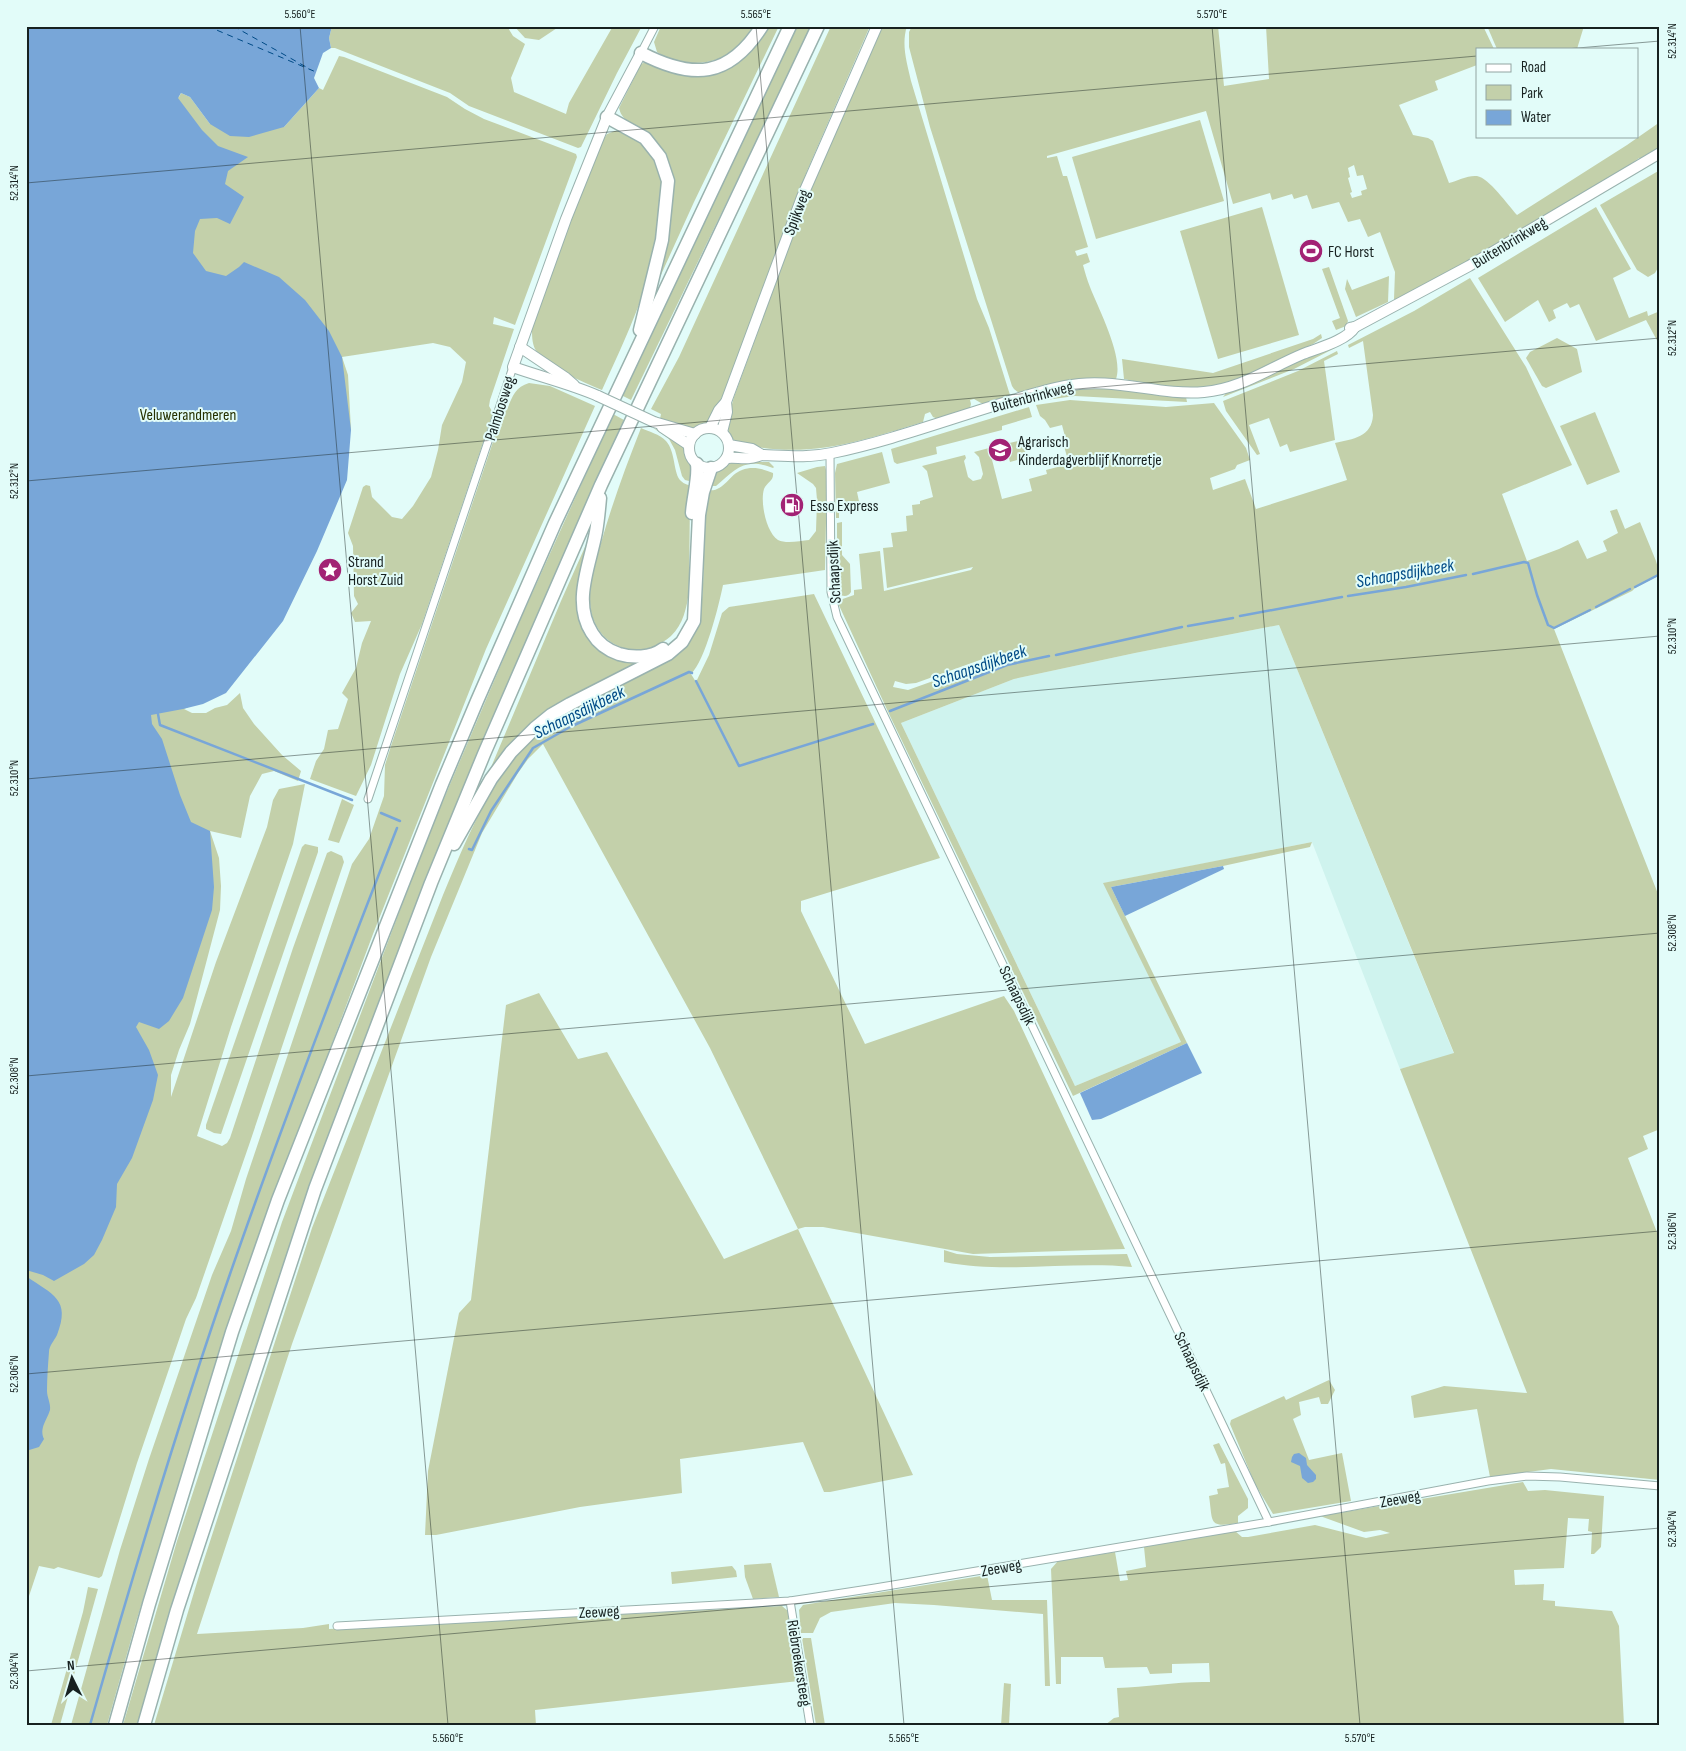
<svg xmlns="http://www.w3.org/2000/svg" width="1686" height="1751" font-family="'Sofia Sans Condensed',sans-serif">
<rect width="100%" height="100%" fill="#e2fcf9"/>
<polygon fill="#cff3ee" points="1279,625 1454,1054 1400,1069 1312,842 1104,883 1181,1042 1075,1086 901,723 1014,679 1135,653"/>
<g fill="#c3d0aa" fill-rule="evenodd">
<polygon points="26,26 179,97 181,93 190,97 210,124 284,127 319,88 323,90 339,56 344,57 447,97 465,109 484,119 571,152 576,154 577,157 515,325 494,317 493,324 514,329 490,400 489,406 493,413 422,624 400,674 371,765 356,796 310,779 316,761 324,749 328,730 338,729 348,699 342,693 356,668 362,643 371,621 355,622 351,613 358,604 354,596 353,546 348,533 363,487 366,485 370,486 372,497 392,517 402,519 413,506 431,477 438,450 442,425 462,382 466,362 450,347 433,343 342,357 348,375 351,430 200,702 184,709 192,713 206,713 215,708 227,705 240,693 243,708 254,724 282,755 301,771 298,781 274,771 262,774 250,796 241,838 210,831 219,858 221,886 220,910 190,1024 179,1050 171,1075 171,1097 216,962 267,827 273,800 279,789 305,784 293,844 231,1027 197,1136 222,1146 227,1143 230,1138 293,948 327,853 331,851 342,856 344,862 249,1145 196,1298 186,1319 137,1463 102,1576 99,1578 58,1567 54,1569 39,1566 26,1605"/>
<polygon points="332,26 441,26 445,28 456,26 507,26 513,36 525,44 511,78 514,92 566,114 569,103 613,26 642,26 617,73 581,147 578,148 469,106 450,93 335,48 331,48 329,38"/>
<polygon points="514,26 560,26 539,40 525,38"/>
<path d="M661 26H756C750 33 745 41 738 47 717 67 680 68 657 52L654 42Z"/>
<path d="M767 26H779L694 202 655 288C658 269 662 250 666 232 672 197 680 166 652 137 642 127 622 124 619 108L641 64 648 61 719 71Z"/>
<polygon points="797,26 812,26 631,400 621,395 702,223"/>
<polygon points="831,26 870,26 807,171 728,384 715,412 710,421 704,424 691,428 660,419 661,414 651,409 679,357"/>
<path d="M883 26H907C901 45 907 63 911 81L977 299 989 328 1010 395 985 403H981L974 399 970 400 971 404 970 408 938 419 933 417 930 412 925 414 923 422C868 439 816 457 757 447 749 446 738 445 732 438 723 428 731 409 734 397L808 195Z"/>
<path d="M912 26H1218L1224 86 1269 79 1266 26H1483L1494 49H1477V65L1435 81 1438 90 1399 105 1413 135 1428 138 1433 141 1449 183C1457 181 1468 175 1477 176 1489 178 1508 205 1517 215L1627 145 1660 122V149L1642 160 1639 158 1626 168 1469 261 1400 299H1394L1395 272 1380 232 1368 237 1360 219 1348 222 1339 202 1312 209 1307 195 1294 199 1292 194 1272 200 1270 193 1233 204 1206 111 1047 156V158L1057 156 1063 176H1067L1088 247 1075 251 1077 256 1087 253 1090 262 1083 265C1085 272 1087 280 1090 287 1098 308 1124 357 1116 379H1080L1019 393 1014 389 1012 386 930 127 909 47V32ZM1354 165 1357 176 1363 175 1367 189 1361 191 1362 195 1352 198 1350 193 1352 192 1348 178 1350 177 1348 168Z"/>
<polygon points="1487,26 1584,26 1577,49 1497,49"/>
<polygon points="1200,120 1224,201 1096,239 1072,157"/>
<path d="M615 131C638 133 656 153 661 175 663 185 661 196 660 206 657 233 654 262 645 288 633 323 617 357 602 390 583 382 546 367 535 349 532 342 532 336 532 329L568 227 603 140 607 134Z"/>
<polygon points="1660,170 1660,264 1655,273 1648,277 1637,270 1600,205"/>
<polygon points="1262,207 1299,335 1218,359 1180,231"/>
<polygon points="1596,207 1631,269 1613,278 1629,318 1647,311 1648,316 1660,311 1660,346 1646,320 1596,341 1579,304 1570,308 1567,303 1553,310 1556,318 1549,322 1538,300 1505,322 1478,278"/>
<polygon points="1329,267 1348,321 1346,326 1336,330 1332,321 1340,318 1322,269"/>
<polygon points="1389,276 1388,302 1356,317 1345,289 1347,279 1352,290"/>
<path d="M1470 278 1526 367 1572 465 1502 494 1527 561 1559 549 1578 540 1587 559 1607 551 1603 541 1618 533 1610 511 1617 509 1625 529 1640 522 1656 561 1660 575 1635 588 1632 591 1554 629 1660 899V1129L1643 1136 1648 1149 1628 1158 1660 1240V1480L1551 1469 1490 1477 1477 1409 1414 1418 1411 1396 1444 1386 1527 1393 1400 1069 1454 1053 1279 625 1135 653 1014 679 901 723 1075 1086 1181 1042 1103 883 1312 842 1310 847 1223 866 1111 887 1187 1043 1073 1096 890 716 837 601 854 595V590L862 589 859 554 880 551 884 591 971 570 973 567 887 588 883 548 893 547 891 533 907 531 906 516 913 515 912 505 920 504V501L933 497 927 471 922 466 965 455 966 458 964 461 968 477 973 481 981 479 983 474 979 457 974 452 989 448 1002 499 1032 491 1029 479 1047 474 1046 470 1069 464 1064 446 1067 444 1062 425 1050 428 1045 420 1040 416 1036 405 1070 400 1166 407 1214 403 1246 448 1250 460 1237 465 1235 469 1210 478 1213 490 1245 479 1256 509 1347 480 1335 443C1353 439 1372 437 1373 415L1363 341 1349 348 1348 345 1414 311ZM991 656 992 660 908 690 893 687 895 681 906 684 916 683Z"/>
<path d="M1321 334 1322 338 1313 344C1277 362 1239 385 1198 388 1173 389 1148 384 1124 379L1122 359 1213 373 1313 339Z"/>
<polygon points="1557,338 1577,349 1582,372 1546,388 1542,386 1526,358 1530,352"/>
<polygon points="1332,345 1335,348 1294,369 1223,397 1227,392 1260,380"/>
<polygon points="1337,351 1338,354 1324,361 1335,440 1290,452 1287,444 1280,447 1269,418 1249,425 1260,454 1257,455 1226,411 1223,401 1298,371"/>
<path d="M529 383 550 386 595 406 486 649 373 934 276 1193 217 1362 136 1622 107 1725H71L120 1550 149 1459 212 1275 231 1231 246 1179 352 864 369 839 384 796 385 765 391 746 503 412 507 410C512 397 515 387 529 383Z"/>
<polygon points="1102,387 1186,397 1187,402 1075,396 1038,401 1039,398 1077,389"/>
<polygon points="1029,407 1032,417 1002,426 1002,430 936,447 937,454 897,464 894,462 891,449"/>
<polygon points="1595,412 1620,472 1587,485 1560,426"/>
<polygon points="613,414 624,420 534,625 299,1225 140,1725 123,1725 177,1541 282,1222 428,836 520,620"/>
<path d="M652 427C662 432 675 437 683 445 689 451 692 473 693 482L685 480 682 476 675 450 669 439Z"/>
<path d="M641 428C650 432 659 434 666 441 676 452 673 474 681 481 684 484 688 485 692 486L690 496 689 591C687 607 683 625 671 636 642 662 599 650 591 611 587 589 595 564 601 543 612 504 626 466 641 428Z"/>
<polygon points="1022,440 1027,457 1010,462 1005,444"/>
<polygon points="882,452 890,483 857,492 860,506 839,511 839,518 836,518 835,473 837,464"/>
<path d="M733 462H769L774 467 773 468C744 457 736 469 716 486H708L715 472Z"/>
<path d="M825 466 827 474 825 570 723 585C719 605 705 661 691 674L696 682 709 655 722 613 729 607 814 594 940 858 801 901V911L865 1044 1004 996 1014 1011 1125 1249 973 1254 823 1227H805L798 1229 913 1475 830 1492H824L803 1442 680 1459 682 1493 580 1507 436 1535H425L428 1471 459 1313 471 1300 506 1005 539 993 578 1059 607 1052 724 1259 798 1229 710 1048 543 744 528 759 518 773 482 833 431 957 292 1344 197 1634 303 1628 329 1624V1629L782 1606 789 1612 799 1681 535 1710 536 1725H154L201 1569 312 1228 443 895C470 831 497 760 556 719 575 706 598 695 619 685 637 677 680 659 689 643 709 606 702 560 703 520 704 510 706 500 707 490 724 493 728 475 742 470 753 466 763 469 773 473 774 481 767 482 764 489 760 502 766 532 778 540 786 544 800 541 809 540L816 531 817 500 816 488 813 484 797 473 817 467Z"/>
<polygon points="596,522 580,592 598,645 650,660 562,703 481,791 561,601"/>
<path d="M842 522V555L850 564 851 592C848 597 843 597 837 593V523Z"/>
<polygon points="342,799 354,805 339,843 328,840"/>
<polygon points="305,844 318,847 318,852 221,1134 214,1133 206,1129 206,1125 302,847"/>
<path d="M944 1250 957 1254 990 1257 1127 1254 1132 1267C1069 1261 1006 1274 944 1262Z"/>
<polygon points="1329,1380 1335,1390 1328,1404 1321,1404 1319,1397 1299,1402 1301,1415 1293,1419 1309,1460 1342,1453 1351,1501 1273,1514 1255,1484 1230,1424 1231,1420 1284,1396 1286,1400"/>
<path d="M1219 1443 1248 1499V1508L1238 1516V1523C1208 1528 1213 1523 1209 1496L1218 1494 1217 1489 1229 1487 1225 1463 1221 1464 1213 1445Z"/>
<path d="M1523 1482 1528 1491 1545 1490 1604 1496 1601 1547 1594 1554H1591L1592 1532 1588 1531 1589 1519 1568 1518 1564 1568 1514 1570 1515 1585 1544 1584 1543 1600 1555 1601V1606L1612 1611 1619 1626 1624 1725H1105L1114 1718 1119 1717 1117 1688C1148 1687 1179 1681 1210 1682L1209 1663 1172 1664V1673L1150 1674 1147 1667 1105 1668 1103 1657H1061V1684H1056L1051 1569 1058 1561 1115 1552 1120 1581 1128 1580 1126 1571 1146 1567 1144 1547 1235 1531 1242 1537H1248L1315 1525 1366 1538 1390 1533 1380 1530 1364 1532 1320 1516Z"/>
<polygon points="771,1563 779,1597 753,1599 745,1577 744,1565"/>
<polygon points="732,1566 736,1571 737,1577 672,1584 671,1572"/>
<polygon points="987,1575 992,1600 1047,1600 1050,1686 1045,1686 1043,1614 934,1605 895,1603 831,1612 820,1618 813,1633 801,1633 799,1610 803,1605"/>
<polygon points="88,1587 98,1589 60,1725 51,1725 83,1612"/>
<polygon points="802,1638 811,1638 825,1725 816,1725"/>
<polygon points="1004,1683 1011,1684 1009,1725 1001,1725"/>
</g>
<g fill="#78a6d8">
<polygon points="26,26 332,26 329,38 331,48 323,53 314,78 319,88 284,127 249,137 230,136 210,124 190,97 181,93 178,98 202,130 218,146 248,157 228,171 225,184 244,197 230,224 217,218 200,219 195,231 193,253 206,271 226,276 239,267 244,262 279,277 305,300 329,331 342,357 351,430 347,480 317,551 283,621 226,693 203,704 183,709 151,715 152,724 162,739 180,795 191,822 210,831 214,887 212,910 183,998 169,1021 159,1029 139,1022 136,1027 149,1050 158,1075 153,1100 132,1158 117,1184 116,1207 102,1240 94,1255 84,1264 54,1281 43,1275 26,1270"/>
<polygon points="1223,866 1224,869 1125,916 1111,887"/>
<polygon points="1187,1043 1202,1073 1101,1119 1092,1120 1080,1093"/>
<path d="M26 1276C53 1295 71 1299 57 1335 54 1341 49 1346 49 1352 48 1365 47 1378 47 1391 47 1397 51 1404 50 1410 47 1420 39 1428 44 1439L39 1447 26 1451Z"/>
<polygon points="1294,1454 1299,1453 1306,1458 1307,1465 1316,1475 1316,1479 1313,1482 1308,1483 1302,1478 1300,1466 1291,1462 1292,1457"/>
</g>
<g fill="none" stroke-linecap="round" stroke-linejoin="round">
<g stroke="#78a6d8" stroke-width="2.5">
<polyline points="1473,574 1524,562 1528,563 1537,595 1548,625 1554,628 1590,610"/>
<polyline points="1635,587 1660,574"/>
<polyline points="1348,596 1406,587 1466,575"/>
<polyline points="1596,607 1630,589"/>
<polyline points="1240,616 1342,597"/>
<polyline points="1188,626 1233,618"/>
<polyline points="1056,655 1182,627"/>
<polyline points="696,681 739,766 873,724"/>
<polyline points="890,711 1007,665 1049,656"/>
<polyline points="158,714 160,725 352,800"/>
<polyline points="381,813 400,821"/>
<polyline points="469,849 472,850 491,811 533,748 570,727 689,672 692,673"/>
<path d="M90 1725C133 1574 178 1423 230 1274 282 1124 339 976 397 828"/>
</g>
<g stroke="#004a86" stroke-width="1" stroke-dasharray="6 5" stroke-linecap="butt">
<polyline points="207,26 316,72"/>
<polyline points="233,26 308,68"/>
</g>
<g stroke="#99b2ae" stroke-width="9">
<g id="street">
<polyline points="641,53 655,26"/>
<polyline points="830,454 831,592 837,617 1269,1522"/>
<polyline points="368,799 513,367"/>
<polyline points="790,1601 810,1725"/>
<polyline points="337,1626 790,1601 875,1588 1269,1522 1488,1481 1527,1476 1560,1477 1660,1486"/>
</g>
</g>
<g stroke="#99b2ae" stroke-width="12">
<g id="secondary">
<polyline points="1350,328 1355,327 1469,266 1660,153"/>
<polyline points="520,347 566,378 574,385"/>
<path d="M598 396C571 384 541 377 513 367L566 219 607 117 641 53"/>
<polyline points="654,422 695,434"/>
<polyline points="662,427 689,445"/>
<circle cx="709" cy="448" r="20"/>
<polyline points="710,428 719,410 726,402 802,197 877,26"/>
<polyline points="722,432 727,412 726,402"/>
<polyline points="729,445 752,449 762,455"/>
<path d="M727 458C735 457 742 459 750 458 755 458 759 455 764 455 788 456 809 458 832 453 890 441 946 420 1003 403 1023 397 1044 390 1065 386 1114 376 1157 396 1204 392 1241 389 1269 368 1303 354 1318 348 1346 341 1355 327"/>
</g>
</g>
<g stroke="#99b2ae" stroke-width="15">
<g id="highway">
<path d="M641 53C693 80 729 78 762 26"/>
<polyline points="607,117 645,138 660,157 668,181 662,240 640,330"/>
<path d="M600 498C599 509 598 521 596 532 590 565 572 602 592 633 598 643 607 650 619 654 632 658 651 658 663 649"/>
<path d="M692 513C693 498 699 477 697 464"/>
<polyline points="454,844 491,779 511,752 535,728 551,715 570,704 668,654 682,642 694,621 699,515 703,492 711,468"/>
<polyline points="115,1725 149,1604 232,1332 278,1200 442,784 477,701 555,523 790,26"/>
<polyline points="144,1725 177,1610 315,1189 431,883 484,754 601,485 818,26"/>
</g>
</g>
<use href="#street" stroke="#fff" stroke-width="7"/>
<use href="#secondary" stroke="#fff" stroke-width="10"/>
<use href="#highway" stroke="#fff" stroke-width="12"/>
<g stroke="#99b2ae" stroke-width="12" stroke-linecap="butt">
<polyline id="secondary-bridge" points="598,396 654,422"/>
</g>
<use href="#secondary-bridge" stroke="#fff" stroke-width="10"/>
</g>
<path fill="none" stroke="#172120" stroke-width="1" stroke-opacity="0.45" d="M300 26 448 1725M756 26 904 1725M1212 26 1360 1725M1566 49 1660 41M26 183 1477 56M26 481 1660 338M26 779 1660 636M26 1076 1660 933M26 1374 1660 1231M26 1671 1660 1528"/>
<defs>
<g id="stadium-disc" transform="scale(1.25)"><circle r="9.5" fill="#a22274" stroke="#e2fcf9"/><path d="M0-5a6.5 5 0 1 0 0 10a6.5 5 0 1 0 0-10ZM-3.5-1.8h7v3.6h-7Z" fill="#fff"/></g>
<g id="school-disc" transform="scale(1.25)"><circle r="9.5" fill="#a22274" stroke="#e2fcf9"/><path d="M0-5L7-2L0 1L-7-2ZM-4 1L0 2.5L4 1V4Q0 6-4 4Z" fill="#fff"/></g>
<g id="fuel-disc" transform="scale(1.25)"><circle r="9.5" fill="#a22274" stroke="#e2fcf9"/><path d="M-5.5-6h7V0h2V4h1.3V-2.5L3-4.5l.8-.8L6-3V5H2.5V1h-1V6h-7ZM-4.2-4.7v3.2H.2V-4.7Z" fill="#fff"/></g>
<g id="sight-disc" transform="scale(1.25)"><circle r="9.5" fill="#a22274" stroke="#e2fcf9"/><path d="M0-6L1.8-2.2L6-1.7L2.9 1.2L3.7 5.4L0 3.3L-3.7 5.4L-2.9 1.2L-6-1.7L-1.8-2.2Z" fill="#fff"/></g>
</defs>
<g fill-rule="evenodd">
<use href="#stadium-disc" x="1311" y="251"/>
<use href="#school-disc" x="1000" y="450"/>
<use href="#fuel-disc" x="792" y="505"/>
<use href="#sight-disc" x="330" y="570"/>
</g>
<g text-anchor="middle" stroke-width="4" stroke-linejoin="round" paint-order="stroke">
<g font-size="16" fill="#172120" stroke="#e2fcf9">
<text transform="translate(796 212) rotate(-69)" y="6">Spijkweg</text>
<text transform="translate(1509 242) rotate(-31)" y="6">Buitenbrinkweg</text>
<text transform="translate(1032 396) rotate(-15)" y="6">Buitenbrinkweg</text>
<text transform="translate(499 408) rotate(-72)" y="6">Palmbosweg</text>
<text transform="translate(833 572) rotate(-93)" y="6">Schaapsdijk</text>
<text transform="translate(1018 995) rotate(64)" y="6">Schaapsdijk</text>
<text transform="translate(1193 1361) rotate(64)" y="6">Schaapsdijk</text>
<text transform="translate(1400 1498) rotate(-10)" y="6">Zeeweg</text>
<text transform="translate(1001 1567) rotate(-10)" y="6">Zeeweg</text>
<text transform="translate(599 1611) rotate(-3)" y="6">Zeeweg</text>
<text transform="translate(800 1663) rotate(81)" y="6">Riebroekersteeg</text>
</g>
<g font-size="16" fill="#172120" stroke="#e2fcf9" text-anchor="start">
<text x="1328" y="257">FC Horst</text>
<text x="1018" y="447">Agrarisch<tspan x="1018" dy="18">Kinderdagverblijf Knorretje</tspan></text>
<text x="810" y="511">Esso Express</text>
<text x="348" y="567">Strand<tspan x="348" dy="18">Horst Zuid</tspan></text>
</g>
<g font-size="16" fill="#263101" stroke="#e2fcf9">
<text x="188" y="420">Veluwerandmeren</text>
</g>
<g font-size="18" font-style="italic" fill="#004a86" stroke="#e2fcf9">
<text transform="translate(1405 573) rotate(-10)" y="6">Schaapsdijkbeek</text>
<text transform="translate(979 666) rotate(-19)" y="6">Schaapsdijkbeek</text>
<text transform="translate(579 712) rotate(-26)" y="6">Schaapsdijkbeek</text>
</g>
</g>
<rect width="1686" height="1751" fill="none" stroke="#e2fcf9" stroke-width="55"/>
<rect x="1476" y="48" width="162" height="90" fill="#e2fcf9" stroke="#91a4a2"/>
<rect x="1486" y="64" width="25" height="8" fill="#ffffff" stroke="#91a4a2"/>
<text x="1521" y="72" font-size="15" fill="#172120">Road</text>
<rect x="1486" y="85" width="25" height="15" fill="#c3d0aa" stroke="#91a4a2"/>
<text x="1521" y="98" font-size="15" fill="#172120">Park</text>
<rect x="1486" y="110" width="25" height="15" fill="#78a6d8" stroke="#91a4a2"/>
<text x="1521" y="122" font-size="15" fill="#172120">Water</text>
<g transform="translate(72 1678) rotate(355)" stroke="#e2fcf9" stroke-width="4" paint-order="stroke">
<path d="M0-4L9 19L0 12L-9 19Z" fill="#172120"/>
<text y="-8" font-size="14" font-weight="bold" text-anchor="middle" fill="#172120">N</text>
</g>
<rect x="28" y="28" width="1630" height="1696" fill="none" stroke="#172120" stroke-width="2"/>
<g font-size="12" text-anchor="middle" fill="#172120">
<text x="300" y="18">5.560°E</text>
<text x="756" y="18">5.565°E</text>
<text x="1212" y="18">5.570°E</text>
<text transform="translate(1672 41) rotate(-90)" y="4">52.314°N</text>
<text transform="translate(14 183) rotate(-90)" y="4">52.314°N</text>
<text transform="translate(1672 338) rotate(-90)" y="4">52.312°N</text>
<text transform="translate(14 481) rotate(-90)" y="4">52.312°N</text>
<text transform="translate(1672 636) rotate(-90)" y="4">52.310°N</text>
<text transform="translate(14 778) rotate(-90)" y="4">52.310°N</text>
<text transform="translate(1672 933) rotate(-90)" y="4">52.308°N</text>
<text transform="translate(14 1076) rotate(-90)" y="4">52.308°N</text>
<text transform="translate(1672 1231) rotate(-90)" y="4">52.306°N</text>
<text transform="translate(14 1374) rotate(-90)" y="4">52.306°N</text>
<text transform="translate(1672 1529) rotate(-90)" y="4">52.304°N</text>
<text transform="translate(14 1671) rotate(-90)" y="4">52.304°N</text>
<text x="448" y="1742">5.560°E</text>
<text x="904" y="1742">5.565°E</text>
<text x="1360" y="1742">5.570°E</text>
</g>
</svg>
